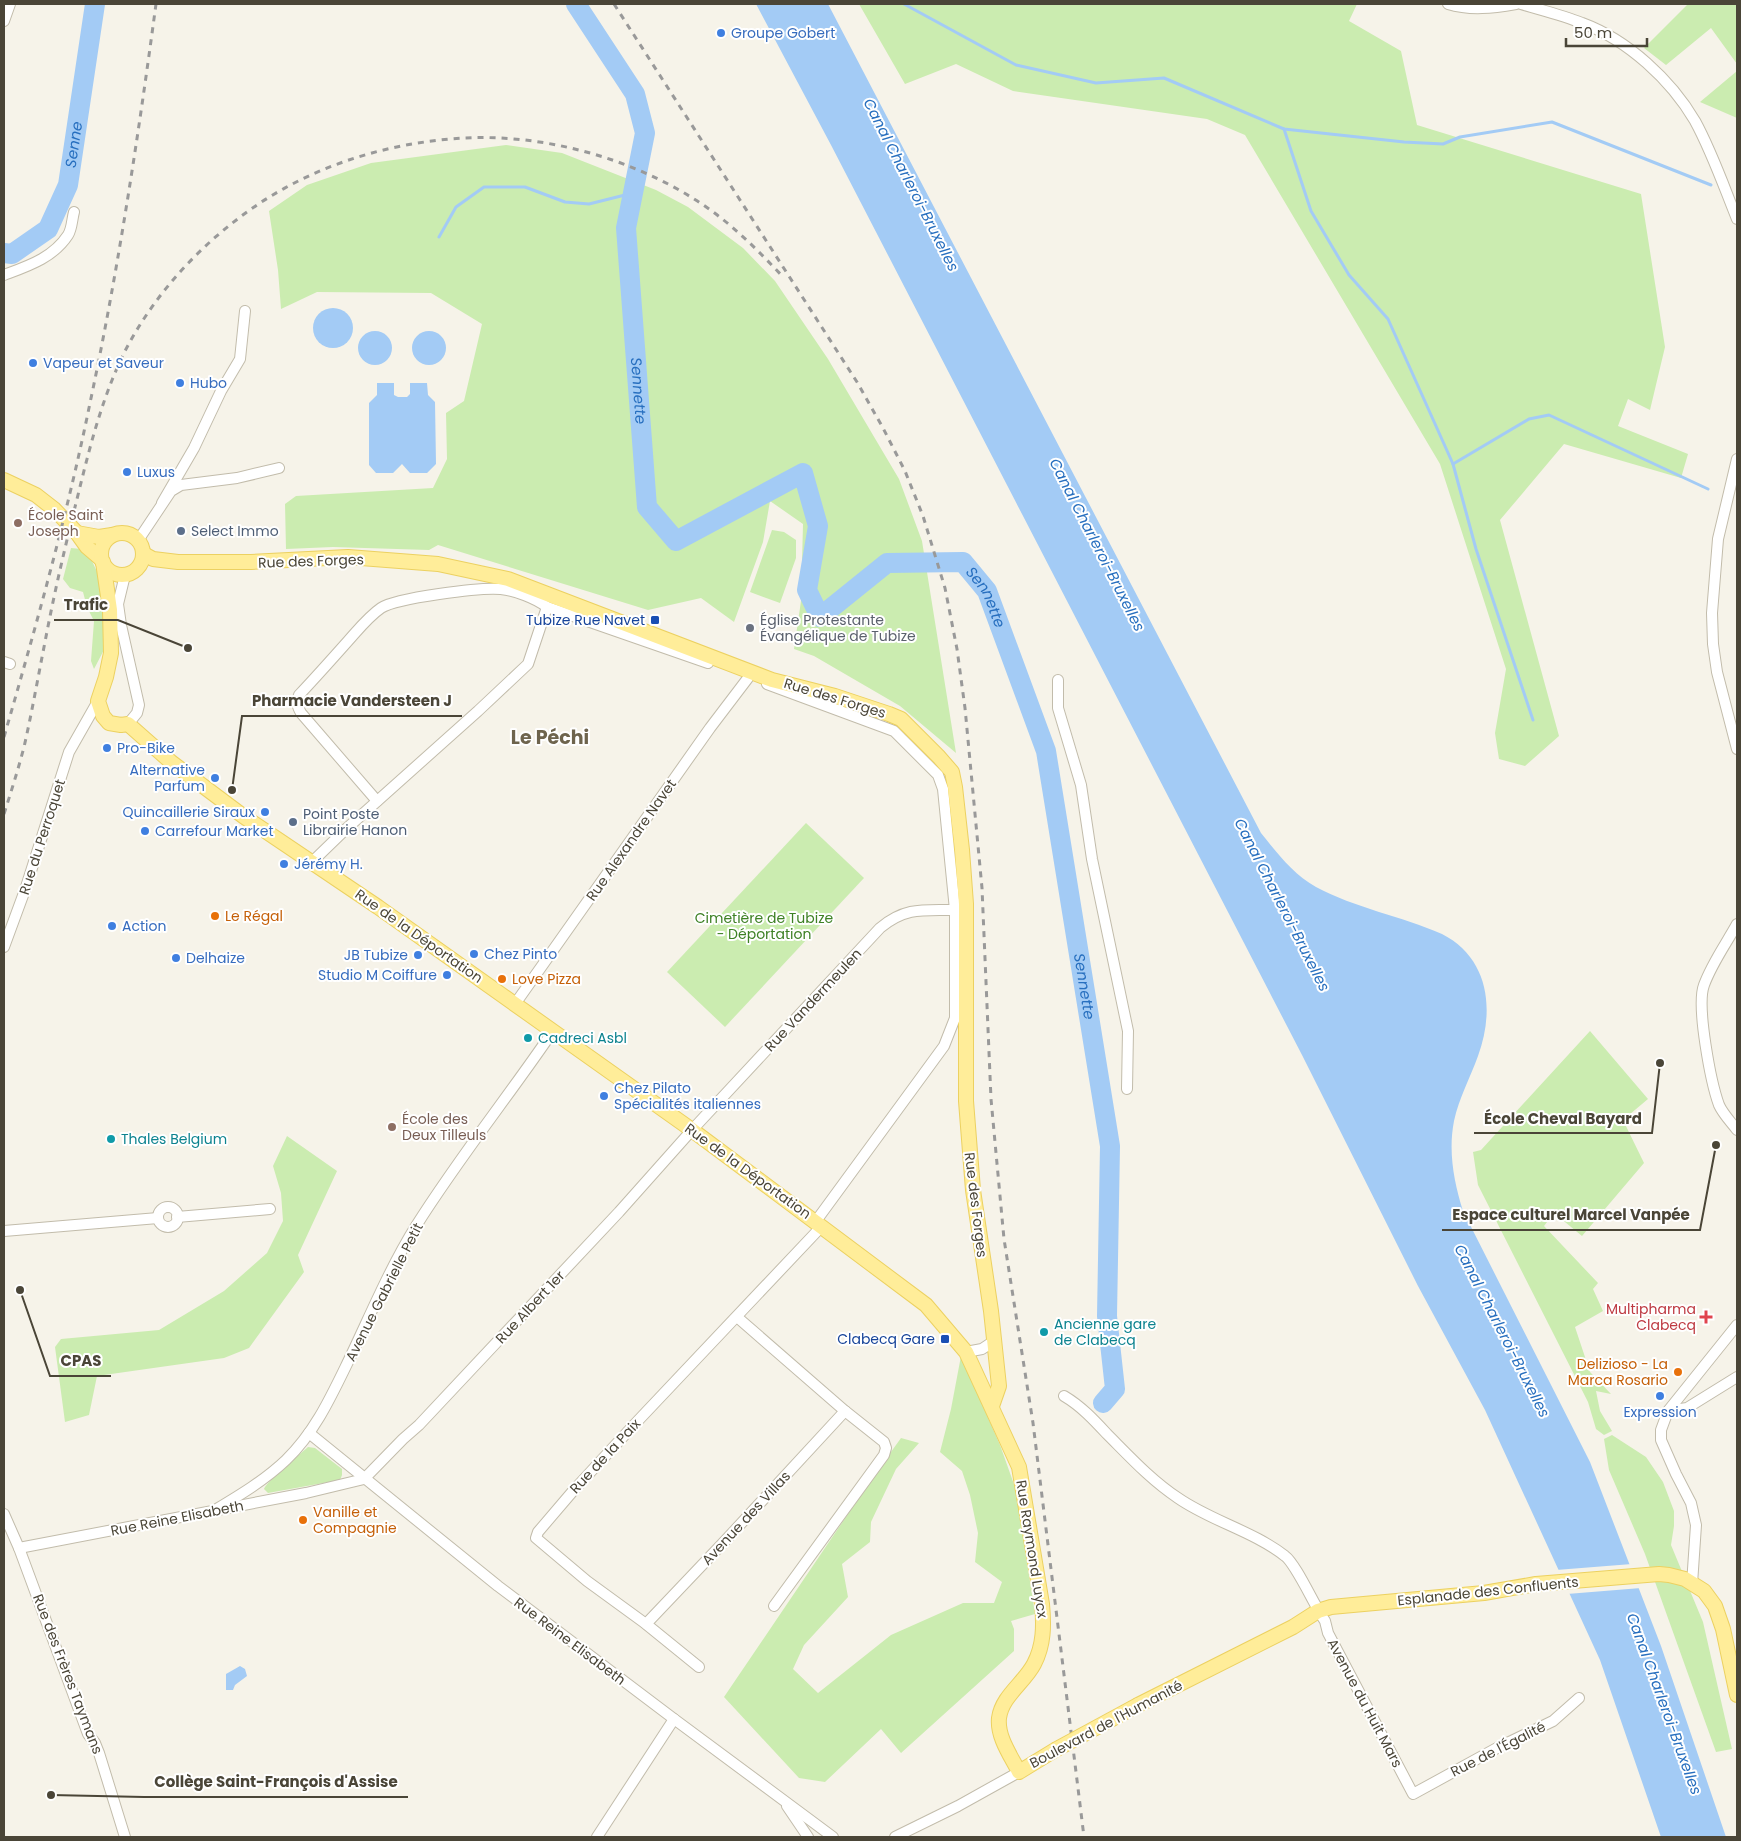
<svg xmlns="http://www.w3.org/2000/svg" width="1741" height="1841" font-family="Poppins,sans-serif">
<rect width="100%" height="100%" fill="#f6f3e9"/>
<g fill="#cbecb0">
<polygon points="859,4 1357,4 1349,21 1401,51 1417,125 1641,194 1665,347 1650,410 1628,399 1618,426 1688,454 1681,478 1564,444 1500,520 1559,736 1525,766 1499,759 1495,733 1506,669 1440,464 1245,135 1207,119 1013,91 956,64 905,84"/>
<polygon points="1688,4 1737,4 1737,64 1711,28 1666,65 1644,48"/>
<polygon points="1737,71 1737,118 1700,102"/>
<polygon points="506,145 562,153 656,190 688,207 743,248 775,281 828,359 899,479 922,541 956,753 900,706 814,656 794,649 801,601 803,524 770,501 763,542 734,622 701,598 648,610 438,545 429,550 333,547 286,549 285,504 296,496 433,488 447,459 446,413 464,401 482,324 431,293 317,292 281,309 278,270 269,211 307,185 371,163"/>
<polygon points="772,530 784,532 796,540 796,558 780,603 750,592"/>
<polygon points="71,548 81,549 92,561 98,574 107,620 106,646 94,669 91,661 94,621 87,607 83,592 70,588 63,579"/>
<polygon points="806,823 864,878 725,1027 667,972"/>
<polygon points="1590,1031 1648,1099 1623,1120 1644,1163 1582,1236 1554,1213 1544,1226 1598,1283 1593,1289 1603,1311 1575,1327 1590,1372 1611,1394 1596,1391 1600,1411 1612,1431 1604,1435 1596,1429 1588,1402 1478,1185 1473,1152 1481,1150"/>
<polygon points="287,1136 337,1171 298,1255 304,1272 249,1348 224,1358 97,1376 89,1415 65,1422 55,1347 61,1339 159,1330 224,1291 267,1253 283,1221 281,1193 273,1166"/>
<polygon points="961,1356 1000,1445 1016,1490 1035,1614 1011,1621 1014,1629 1014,1651 901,1753 881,1729 825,1782 799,1778 724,1697 873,1477 901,1438 919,1443 896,1469 871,1522 870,1542 842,1564 848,1597 804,1645 793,1669 818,1693 891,1635 963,1603 994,1603 1002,1582 975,1562 978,1533 970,1495 962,1471 940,1452 951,1409"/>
<polygon points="1612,1435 1646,1457 1663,1482 1674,1511 1674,1526 1671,1545 1703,1622 1732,1749 1716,1752 1645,1554 1609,1470 1604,1439"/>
<path d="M308 1447 315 1448 342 1469V1475L340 1480 268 1493 264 1489C266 1482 299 1455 308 1447Z"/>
</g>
<g fill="#a3cbf5">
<path d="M756 4H828L1261 833C1277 853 1293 874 1316 887 1355 908 1401 916 1442 934 1489 958 1495 1010 1478 1056 1470 1078 1459 1098 1454 1121 1448 1152 1454 1182 1463 1211L1590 1462 1661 1646 1726 1837H1661L1600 1660 1485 1410 1418 1286 1302 1055 831 145Z"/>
<circle cx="333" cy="328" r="20"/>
<circle cx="375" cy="348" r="17"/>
<circle cx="429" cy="348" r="17"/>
<polygon points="377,383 394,383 394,395 398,397 407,397 410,394 410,383 427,383 428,395 435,402 436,464 427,473 410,473 402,464 393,473 376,473 369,465 369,403 377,395"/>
<polygon points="240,1666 245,1669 247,1676 235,1685 233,1690 226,1690 226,1674"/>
</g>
<polygon fill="#f6f3e9" points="1632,1564 1641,1588 1567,1594 1556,1570"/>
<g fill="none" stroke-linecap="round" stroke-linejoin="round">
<g stroke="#a3cbf5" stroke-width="3">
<polyline points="904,4 1016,65 1096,83 1164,78 1284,129 1404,142 1443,144 1460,137 1552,122 1711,185"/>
<polyline points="1284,129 1311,211 1349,275 1388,319 1453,464 1476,549 1533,720"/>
<polyline points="439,237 456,207 484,187 525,187 565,202 589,204 633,193"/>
<polyline points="1453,464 1529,419 1549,415 1708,489"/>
</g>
<g stroke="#a3cbf5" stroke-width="20">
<path id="s1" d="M576 4 635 94 645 133 626 228 647 507 676 541 803 473 818 526 807 590 820 617 887 563 963 562 987 591 1046 751 1110 1146 1107 1316 1115 1389 1103 1403"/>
<path id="s2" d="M4 253 12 254 48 229 68 185 95 4"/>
</g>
<g stroke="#c2bcab" stroke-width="12">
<g id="minor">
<path d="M1448 4C1471 11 1493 8 1516 4"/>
<path d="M1521 4C1541 10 1562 15 1582 23 1628 40 1671 80 1695 121 1712 152 1724 187 1737 219"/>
<polyline points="4,21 10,4"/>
<path d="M4 275C28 266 53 258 68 235 72 229 72 219 74 212"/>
<polyline points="1737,459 1718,539 1712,613 1713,644 1717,672 1737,749"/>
<polyline points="162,503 194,448 221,391 240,359 245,311"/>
<polyline points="139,539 171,491 181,485 237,478 279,468"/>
<polyline points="125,575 118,604 121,625 139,705 137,713 128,724"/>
<polyline points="4,662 10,664"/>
<polyline points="1058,680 1058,708 1081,785 1092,859 1128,1031 1127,1089"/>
<polyline points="767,684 894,731 938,775 943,789 955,910 955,1018 944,1046 816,1221"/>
<path d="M377 801 301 713C297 706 296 702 299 695 316 677 332 659 348 641 358 630 368 617 381 608 396 598 481 587 501 589 516 591 535 598 547 607L708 663"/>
<polyline points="312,862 346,829 478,711 528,664 547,607"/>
<path d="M1737 924C1726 944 1712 963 1704 985 1696 1006 1711 1083 1719 1105 1723 1114 1731 1122 1737 1130"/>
<polyline points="4,947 25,890 69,752 98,701"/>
<polyline points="515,1004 710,728 748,678"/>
<circle cx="168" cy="1217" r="10"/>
<polyline points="177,1217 270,1209"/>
<polyline points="4,1231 158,1218"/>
<polyline points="737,1317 845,1411 884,1442 886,1448 884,1455 774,1606"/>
<polyline points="966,1352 982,1349 994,1341"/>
<path d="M1064 1396C1081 1406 1094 1420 1107 1434 1130 1457 1151 1480 1178 1498 1211 1521 1253 1531 1285 1556 1296 1564 1315 1607 1325 1621L1328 1633 1413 1794 1497 1748 1553 1721 1579 1698"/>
<polyline points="1668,1411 1687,1408 1737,1377"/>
<polyline points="309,1433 498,1586 674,1719 833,1837"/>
<path d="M364 1479 403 1439 419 1425 619 1212 692 1130 880 928C905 907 923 910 955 910"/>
<path d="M215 1510C240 1495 265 1480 286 1460 313 1434 329 1401 345 1368 368 1321 388 1271 416 1226 458 1159 508 1097 553 1031"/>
<polyline points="4,1514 19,1548 88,1734 95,1743 99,1753 125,1837"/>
<polyline points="19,1548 306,1493 364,1479"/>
<polyline points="1692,1584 1696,1525 1691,1503 1676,1474 1661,1440 1661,1430 1668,1411 1737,1325"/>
<polyline points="646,1624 723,1543 845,1411"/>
<polyline points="699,1667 646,1624 587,1581 536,1538 538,1532 573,1491 632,1427 822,1226"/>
<polyline points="787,1806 808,1837"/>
<polyline points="597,1837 674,1719"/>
<polyline points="895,1837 958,1806 1019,1772"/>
</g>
</g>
<g stroke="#ecd161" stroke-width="16">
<g id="major">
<polyline points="4,480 36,495 54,509 77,533 87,547 101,559"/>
<circle cx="122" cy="554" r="21"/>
<polyline points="77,533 99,537 112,535"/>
<polyline points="144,554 153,559 178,562 251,562 348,557 438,564 508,579 772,680 835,696 889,714 901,719 939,757 952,772 955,787 962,850 966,904 966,1101 973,1190 991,1311 999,1386 992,1406"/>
<path d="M103 562 110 610 111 653 106 677 98 701 103 716 109 723 121 725 128 724 171 762 243 816 378 907 692 1130 926 1305 966 1352 1019 1467 1042 1604C1044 1625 1044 1645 1034 1664 1024 1683 1002 1696 999 1718 997 1737 1011 1756 1019 1772L1055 1750"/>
<polyline points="1138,1705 1293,1627 1318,1611 1331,1607 1484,1593 1536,1584 1659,1574 1669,1575 1685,1579 1704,1591 1715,1606 1723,1629 1737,1695"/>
</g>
</g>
<use href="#minor" stroke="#fff" stroke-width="10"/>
<use href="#major" stroke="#ffed99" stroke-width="14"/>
<g stroke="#999" stroke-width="3" stroke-dasharray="6 6" stroke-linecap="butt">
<polyline points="614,4 857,382 883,428 905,471 923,516 945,588 957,649 965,708 982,888 991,1099 1004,1239 1033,1423 1084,1837"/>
<path d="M4 737C36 626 67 516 90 403 118 271 138 138 156 4"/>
<path d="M4 814C11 792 18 770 24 747 32 712 38 677 45 642 54 594 65 547 77 499 89 450 101 401 123 355 153 295 201 243 257 205 318 164 391 142 465 138 542 134 628 157 694 199 728 220 757 249 784 278"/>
</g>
<g stroke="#ecd161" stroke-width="16" stroke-linecap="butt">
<polyline id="major-bridge" points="1055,1750 1138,1705"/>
</g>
<use href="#major-bridge" stroke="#ffed99" stroke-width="14"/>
</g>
<g fill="#3f7fe0" stroke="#fff" stroke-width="2">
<circle cx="721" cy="33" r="5"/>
<circle cx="33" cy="363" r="5"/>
<circle cx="180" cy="383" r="5"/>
<circle cx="127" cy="472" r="5"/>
<circle cx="107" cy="748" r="5"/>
<circle cx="215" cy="778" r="5"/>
<circle cx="265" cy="812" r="5"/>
<circle cx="145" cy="831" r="5"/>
<circle cx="284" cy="864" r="5"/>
<circle cx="112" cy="926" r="5"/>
<circle cx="474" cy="954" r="5"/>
<circle cx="418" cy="955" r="5"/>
<circle cx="176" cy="958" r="5"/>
<circle cx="447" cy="975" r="5"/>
<circle cx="604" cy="1096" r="5"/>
<circle cx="1660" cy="1396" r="5"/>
</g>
<g fill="#8d6e63" stroke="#fff" stroke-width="2">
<circle cx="18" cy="523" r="5"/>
<circle cx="392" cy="1127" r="5"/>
</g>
<g fill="#5c6f8a" stroke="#fff" stroke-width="2">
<circle cx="181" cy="531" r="5"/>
<circle cx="293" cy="822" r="5"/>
</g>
<g fill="#1a4fb4" stroke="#fff" stroke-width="2">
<rect x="650" y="615" width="10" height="10" rx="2.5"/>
<rect x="940" y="1334" width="10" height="10" rx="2.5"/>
</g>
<circle fill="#6b7280" stroke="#fff" stroke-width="2" cx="750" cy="628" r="5"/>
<g fill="#e8710a" stroke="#fff" stroke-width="2">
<circle cx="215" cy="916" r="5"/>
<circle cx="502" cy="979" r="5"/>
<circle cx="1678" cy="1372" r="5"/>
<circle cx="303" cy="1520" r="5"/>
</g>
<g fill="#0f9aa8" stroke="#fff" stroke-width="2">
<circle cx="528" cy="1038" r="5"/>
<circle cx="111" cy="1139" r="5"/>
<circle cx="1044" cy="1332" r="5"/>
</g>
<path fill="#e0444e" stroke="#fff" stroke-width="2" d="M1703.5 1309.5h5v5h5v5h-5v5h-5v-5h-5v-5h5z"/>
<g text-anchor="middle" stroke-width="4" stroke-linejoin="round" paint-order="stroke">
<g font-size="14" fill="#366cbe" stroke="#fff" text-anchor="start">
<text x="731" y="38">Groupe Gobert</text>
<text x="43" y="368">Vapeur et Saveur</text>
<text x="190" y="388">Hubo</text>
<text x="137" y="477">Luxus</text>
<text x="117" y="753">Pro-Bike</text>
<text x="205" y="775" text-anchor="end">Alternative<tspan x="205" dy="16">Parfum</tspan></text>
<text x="255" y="817" text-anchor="end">Quincaillerie Siraux</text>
<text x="155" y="836">Carrefour Market</text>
<text x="294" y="869">Jérémy H.</text>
<text x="122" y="931">Action</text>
<text x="484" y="959">Chez Pinto</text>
<text x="408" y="960" text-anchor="end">JB Tubize</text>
<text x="186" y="963">Delhaize</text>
<text x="437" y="980" text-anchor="end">Studio M Coiffure</text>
<text x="614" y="1093">Chez Pilato<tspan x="614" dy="16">Spécialités italiennes</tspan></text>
<text x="1660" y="1417" text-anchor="middle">Expression</text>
</g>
<g font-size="14" fill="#785e54" stroke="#fff" text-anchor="start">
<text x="28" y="520">École Saint<tspan x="28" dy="16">Joseph</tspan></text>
<text x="402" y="1124">École des<tspan x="402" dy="16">Deux Tilleuls</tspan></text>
</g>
<g font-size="14" fill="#4e5e75" stroke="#fff" text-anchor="start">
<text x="191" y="536">Select Immo</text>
<text x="303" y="819">Point Poste<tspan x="303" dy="16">Librairie Hanon</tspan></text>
</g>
<g font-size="14" fill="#4a4537" stroke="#fff">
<text transform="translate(311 561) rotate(-2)" y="5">Rue des Forges</text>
<text transform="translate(835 698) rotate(17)" y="5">Rue des Forges</text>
<text transform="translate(42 837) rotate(-72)" y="5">Rue du Perroquet</text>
<text transform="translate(631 840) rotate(-55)" y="5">Rue Alexandre Navet</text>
<text transform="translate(419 936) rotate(35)" y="5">Rue de la Déportation</text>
<text transform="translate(813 1000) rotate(-47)" y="5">Rue Vandermeulen</text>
<text transform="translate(748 1171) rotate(36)" y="5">Rue de la Déportation</text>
<text transform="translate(976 1205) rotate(83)" y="5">Rue des Forges</text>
<text transform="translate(384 1292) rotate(-63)" y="5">Avenue Gabrielle Petit</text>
<text transform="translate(530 1307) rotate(-47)" y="5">Rue Albert 1er</text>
<text transform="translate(605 1456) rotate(-47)" y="5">Rue de la Paix</text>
<text transform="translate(177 1518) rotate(-11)" y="5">Rue Reine Elisabeth</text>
<text transform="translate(746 1518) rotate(-47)" y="5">Avenue des Villas</text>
<text transform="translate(1032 1549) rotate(81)" y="5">Rue Raymond Luycx</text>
<text transform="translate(1488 1591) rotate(-6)" y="5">Esplanade des Confluents</text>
<text transform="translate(570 1641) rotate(37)" y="5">Rue Reine Elisabeth</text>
<text transform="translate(68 1674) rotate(69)" y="5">Rue des Frères Taymans</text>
<text transform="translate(1365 1703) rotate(62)" y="5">Avenue du Huit Mars</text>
<text transform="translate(1106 1724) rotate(-28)" y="5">Boulevard de l'Humanité</text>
<text transform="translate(1498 1749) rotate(-27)" y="5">Rue de l'Égalité</text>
</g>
<g font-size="14" fill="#164399" stroke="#fff" text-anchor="end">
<text x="645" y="625">Tubize Rue Navet</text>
<text x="935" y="1344">Clabecq Gare</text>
</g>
<g font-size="14" fill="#5b616d" stroke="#fff" text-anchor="start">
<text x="760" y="625">Église Protestante<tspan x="760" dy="16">Évangélique de Tubize</tspan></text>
</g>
<g font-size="14" fill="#c56008" stroke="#fff" text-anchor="start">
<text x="225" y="921">Le Régal</text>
<text x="512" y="984">Love Pizza</text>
<text x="1668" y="1369" text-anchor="end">Delizioso - La<tspan x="1668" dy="16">Marca Rosario</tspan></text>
<text x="313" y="1517">Vanille et<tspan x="313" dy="16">Compagnie</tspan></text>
</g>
<g font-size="14" fill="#3e8125" stroke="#fff">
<text x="764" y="923">Cimetière de Tubize<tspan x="764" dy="16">- Déportation</tspan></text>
</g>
<g font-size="14" fill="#0d838f" stroke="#fff" text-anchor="start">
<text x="538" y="1043">Cadreci Asbl</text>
<text x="121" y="1144">Thales Belgium</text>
<text x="1054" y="1329">Ancienne gare<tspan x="1054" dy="16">de Clabecq</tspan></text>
</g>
<g font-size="14" fill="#be3a42" stroke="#fff" text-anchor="end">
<text x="1696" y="1314">Multipharma<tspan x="1696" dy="16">Clabecq</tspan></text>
</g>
<g font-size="15" font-style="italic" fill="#276fbf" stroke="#fff">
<text dy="5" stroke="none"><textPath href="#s2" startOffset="141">Senne</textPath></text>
<text transform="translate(911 185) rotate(63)" y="5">Canal Charleroi-Bruxelles</text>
<text dy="5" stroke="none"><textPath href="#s1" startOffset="408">Sennette</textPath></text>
<text transform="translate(1097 545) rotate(63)" y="5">Canal Charleroi-Bruxelles</text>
<text dy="5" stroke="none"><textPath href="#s1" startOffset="1068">Sennette</textPath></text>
<text transform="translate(1282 905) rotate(63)" y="5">Canal Charleroi-Bruxelles</text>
<text dy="5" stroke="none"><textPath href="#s1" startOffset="1472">Sennette</textPath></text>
<text transform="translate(1502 1331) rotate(63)" y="5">Canal Charleroi-Bruxelles</text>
<text transform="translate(1664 1704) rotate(70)" y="5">Canal Charleroi-Bruxelles</text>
</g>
<g font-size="19" font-weight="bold" fill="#6e644d" stroke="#fff">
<text x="550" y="744">Le Péchi</text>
</g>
</g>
<path fill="none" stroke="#4a4537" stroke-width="2" d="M188 648L118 620H54M232 790L242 716H462M1660 1063L1652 1133H1474M1716 1145L1700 1230H1442M20 1290L50 1376H111M51 1795L144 1797H408"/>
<g fill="#4a4537" stroke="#fff" stroke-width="2">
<circle cx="188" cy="648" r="5"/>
<circle cx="232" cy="790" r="5"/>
<circle cx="1660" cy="1063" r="5"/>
<circle cx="1716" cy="1145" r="5"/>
<circle cx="20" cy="1290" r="5"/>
<circle cx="51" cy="1795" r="5"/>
</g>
<g font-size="15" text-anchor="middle" font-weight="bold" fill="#4a4537" stroke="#fff" stroke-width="4" stroke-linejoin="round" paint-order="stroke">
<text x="86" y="610">Trafic</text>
<text x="352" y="706">Pharmacie Vandersteen J</text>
<text x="1563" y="1124">École Cheval Bayard</text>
<text x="1571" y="1220">Espace culturel Marcel Vanpée</text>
<text x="81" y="1366">CPAS</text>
<text x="276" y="1787">Collège Saint-François d'Assise</text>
</g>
<rect width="1741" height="1841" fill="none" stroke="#4a4537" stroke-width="10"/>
<path d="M1566 38v8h81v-8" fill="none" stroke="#4a4537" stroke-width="2.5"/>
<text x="1574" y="38" font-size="15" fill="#4a4537" stroke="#ffffff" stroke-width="4" paint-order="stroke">50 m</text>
</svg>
